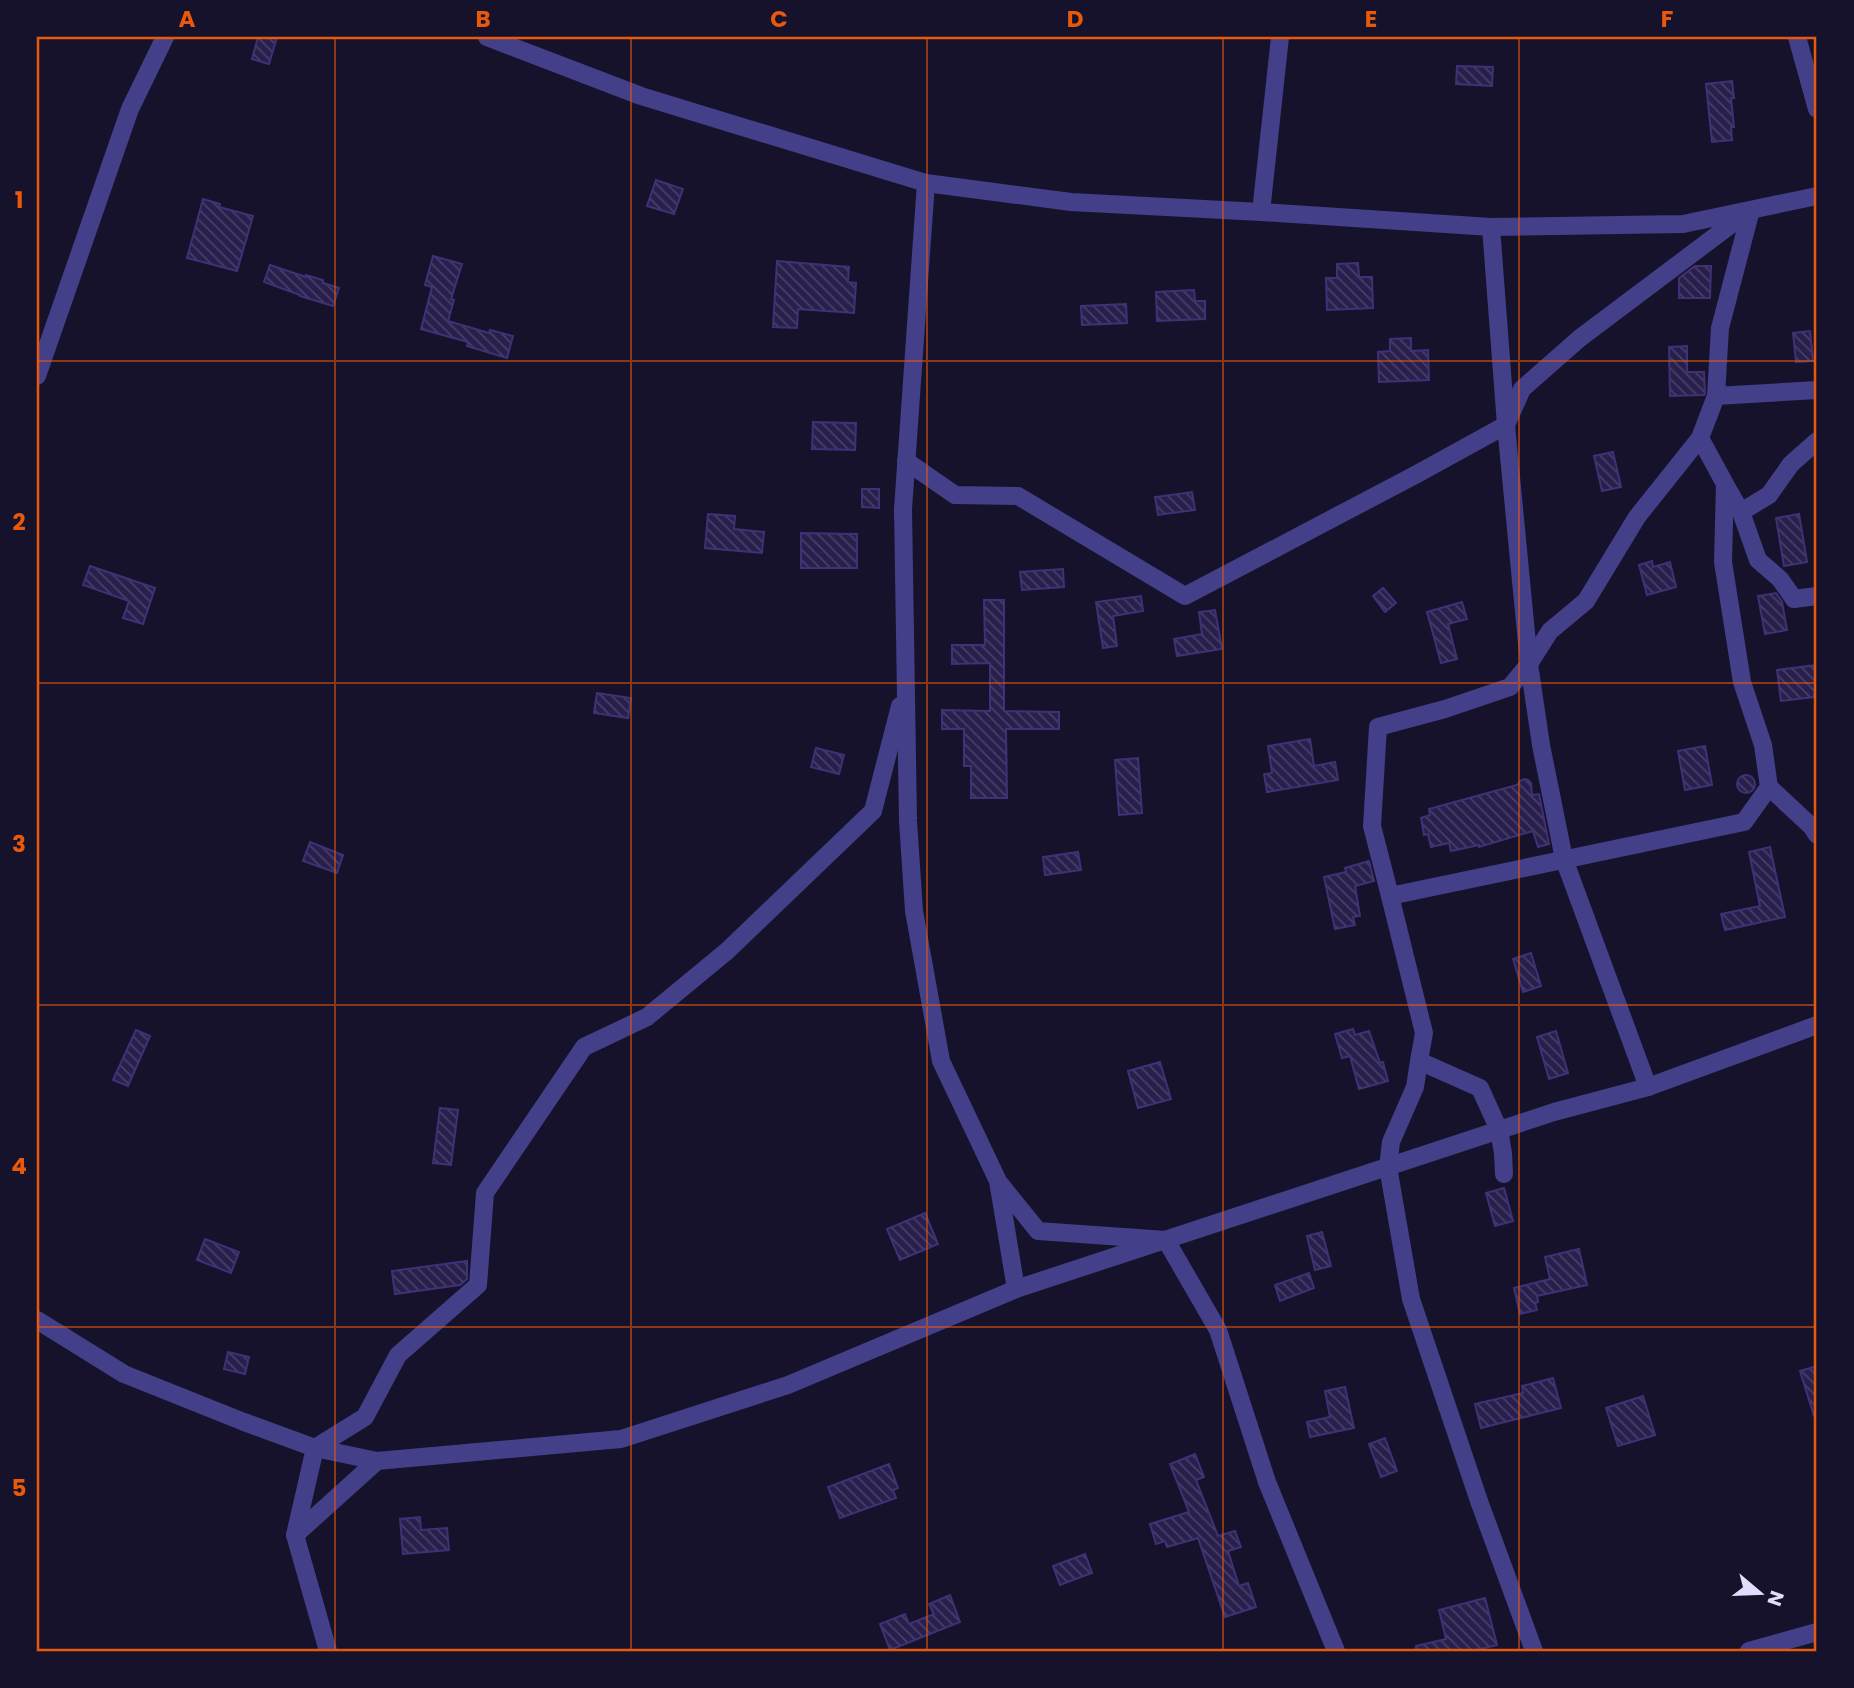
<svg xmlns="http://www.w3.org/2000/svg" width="1854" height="1688" font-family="Poppins,sans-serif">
<defs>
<pattern id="building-back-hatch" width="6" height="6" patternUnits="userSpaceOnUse" patternTransform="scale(1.75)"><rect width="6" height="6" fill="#291f4c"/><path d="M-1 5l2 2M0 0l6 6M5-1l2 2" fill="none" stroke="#483f67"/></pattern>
</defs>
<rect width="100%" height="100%" fill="#17122b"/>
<g fill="url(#building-back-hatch)" stroke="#403177" stroke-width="2">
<polygon points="258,37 277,37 269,64 252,59"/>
<polygon points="1457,66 1493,67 1492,86 1456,84"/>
<polygon points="1732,81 1734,98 1731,98 1734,127 1731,127 1732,140 1712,142 1706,84"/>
<polygon points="656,180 683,189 674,214 647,206"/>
<polygon points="203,199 220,204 219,207 253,216 237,271 187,258"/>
<polygon points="433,256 462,264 451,299 454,300 448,321 489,333 490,330 513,336 507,358 467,346 468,342 421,329 432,287 425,285"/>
<polygon points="777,261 849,267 848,282 856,283 854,313 798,309 797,328 773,327"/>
<polygon points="1358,263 1359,277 1372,277 1373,308 1327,310 1326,278 1337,278 1337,264"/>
<polygon points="270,265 306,277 306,275 323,280 323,283 339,288 333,306 300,296 300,295 264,282"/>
<polygon points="1695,266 1711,266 1710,298 1679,298 1679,278"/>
<polygon points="1194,290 1195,301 1205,301 1205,319 1157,321 1156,292"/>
<polygon points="1126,304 1127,323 1082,325 1081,306"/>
<polygon points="1810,331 1813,361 1796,362 1793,333"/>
<polygon points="1411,338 1411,351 1428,350 1429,380 1379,382 1378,352 1390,351 1390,339"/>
<polygon points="1687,346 1687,372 1704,372 1705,394 1704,395 1670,396 1669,347"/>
<polygon points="813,422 856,423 855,450 812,449"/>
<polygon points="1613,452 1621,487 1602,491 1594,456"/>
<polygon points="862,489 879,489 879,508 862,507"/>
<polygon points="1192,492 1195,510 1158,515 1155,497"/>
<polygon points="708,514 735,516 734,529 764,532 762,553 705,548"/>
<polygon points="1799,514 1807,562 1784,566 1776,518"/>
<polygon points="801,533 857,534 857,568 801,568"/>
<polygon points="1652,561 1653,567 1670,562 1676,587 1647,595 1639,565"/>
<polygon points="90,566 155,588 143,624 123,618 129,601 83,585"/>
<polygon points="1063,569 1064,587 1022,590 1020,572"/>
<polygon points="1383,588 1396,603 1385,612 1373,596"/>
<polygon points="1776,593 1782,602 1787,630 1765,634 1758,596"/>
<polygon points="1141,596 1143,611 1113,616 1117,646 1103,648 1096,602"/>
<polygon points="984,600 1004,600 1004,711 1059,712 1059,729 1006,729 1007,798 971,798 971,766 964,766 964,729 942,729 942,710 990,711 990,663 952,664 952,645 985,645"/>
<polygon points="1462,602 1467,619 1448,624 1457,659 1441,663 1427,612"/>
<polygon points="1215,610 1222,649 1177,656 1174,639 1202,634 1199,612"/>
<polygon points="1817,665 1817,694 1814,694 1814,697 1781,701 1777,670"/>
<polygon points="597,693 631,698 628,718 594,713"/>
<polygon points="1310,739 1314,766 1335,762 1338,780 1267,792 1264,774 1272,773 1268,746"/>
<polygon points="1705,746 1712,785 1685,790 1678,751"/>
<polygon points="816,748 844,755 839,774 811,767"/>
<polygon points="1138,758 1142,813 1119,815 1115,760"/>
<circle cx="1746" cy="784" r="9"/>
<polygon points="1524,779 1528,780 1531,783 1532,795 1539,794 1549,844 1538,847 1533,831 1479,847 1479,845 1451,851 1449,843 1431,847 1428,834 1424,835 1421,818 1430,815 1429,809 1517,785 1520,781"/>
<polygon points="310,842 343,855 337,873 303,861"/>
<polygon points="1770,847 1785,917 1725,930 1721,914 1760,906 1749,852"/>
<polygon points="1078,852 1081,870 1045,875 1043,857"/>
<polygon points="1369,861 1374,881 1355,886 1360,916 1353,917 1355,925 1335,929 1324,877 1346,872 1345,868"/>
<polygon points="1531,953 1541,986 1523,992 1513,959"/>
<polygon points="1353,1029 1355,1035 1369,1031 1380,1063 1383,1062 1388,1081 1359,1089 1350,1056 1342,1058 1335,1034"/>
<polygon points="136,1030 150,1036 128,1086 113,1080"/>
<polygon points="1556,1031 1568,1073 1549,1079 1537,1037"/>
<polygon points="1160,1062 1171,1099 1138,1108 1128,1071"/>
<polygon points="440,1108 458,1110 451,1165 433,1163"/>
<polygon points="1504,1188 1513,1221 1495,1226 1486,1193"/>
<polygon points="925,1213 938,1244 900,1260 887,1229"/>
<polygon points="1322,1232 1331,1266 1315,1270 1307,1236"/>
<polygon points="205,1239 239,1252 231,1273 197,1260"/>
<polygon points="1579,1249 1587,1285 1537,1296 1538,1302 1535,1303 1537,1310 1520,1314 1514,1288 1550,1279 1545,1257"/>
<polygon points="467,1261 467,1279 460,1285 395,1294 392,1271"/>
<polygon points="1309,1273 1314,1288 1280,1301 1275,1285"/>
<polygon points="228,1352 249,1357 245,1374 224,1369"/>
<polygon points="1817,1366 1817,1416 1814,1416 1800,1371"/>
<polygon points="1553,1378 1561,1408 1481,1428 1475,1404 1523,1393 1522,1386"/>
<polygon points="1345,1387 1354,1428 1310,1437 1307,1422 1330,1417 1325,1391"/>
<polygon points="1643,1396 1655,1435 1618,1446 1606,1408"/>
<polygon points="1385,1438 1397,1471 1381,1477 1369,1444"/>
<polygon points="1195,1454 1204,1477 1196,1480 1218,1536 1235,1531 1241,1547 1228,1551 1239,1586 1248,1583 1256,1607 1225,1617 1198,1538 1167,1547 1165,1541 1156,1544 1150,1524 1189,1512 1170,1464"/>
<polygon points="889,1464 898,1488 893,1490 896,1498 840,1518 828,1487"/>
<polygon points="420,1517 421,1530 447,1528 449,1550 403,1554 400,1519"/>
<polygon points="1085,1554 1092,1573 1060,1585 1053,1566"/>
<polygon points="950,1595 960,1622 890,1650 880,1624 905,1614 909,1624 934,1614 929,1604"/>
<polygon points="1485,1598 1497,1645 1472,1651 1416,1651 1416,1646 1446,1639 1439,1610"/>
</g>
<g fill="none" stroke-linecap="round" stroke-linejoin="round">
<g stroke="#433f89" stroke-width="18">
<polyline points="487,37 641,96 926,183 1071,202 1261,212 1491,227 1683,224 1817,196"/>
<polyline points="1797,37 1817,109"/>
<polyline points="926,183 903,509 908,821 914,911 941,1061 998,1181 1016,1289"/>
<polyline points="1261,212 1280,37"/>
<polyline points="1491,227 1506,425 1529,664 1541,745 1564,859 1648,1087"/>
<polyline points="37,376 130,109 165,37"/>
<polyline points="1716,396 1817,390"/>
<polyline points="1700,438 1725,484 1723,562 1742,682 1763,745 1769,787 1744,822 1390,896 1372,826 1378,727 1445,709 1510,687 1529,664 1550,631 1586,601 1637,517 1700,438 1716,396 1720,328 1751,210"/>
<polyline points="906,461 955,495 1018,496 1185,596 1417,474 1506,425 1522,389 1580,338 1745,214"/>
<polyline points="1726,486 1741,512 1758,560 1780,579 1794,599 1817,596"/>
<polyline points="1741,512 1769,495 1791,464 1817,441"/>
<polyline points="1769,787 1812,827 1817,835"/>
<polyline points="1390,896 1424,1033 1419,1061 1480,1088 1499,1130 1503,1153 1504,1174"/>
<polyline points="1419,1061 1415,1087 1391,1142 1388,1167 1411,1299 1479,1501 1534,1651"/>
<polyline points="1000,1184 1038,1231 1166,1240 1218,1330 1267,1482 1336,1651"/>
<polyline points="37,1320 124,1374 244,1422 315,1448 377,1461 621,1439 788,1385 1016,1289 1554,1112 1648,1087 1817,1025"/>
<polyline points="295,1535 315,1448 365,1417 398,1355 478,1285 485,1193 584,1047 647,1017 727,951 873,811 900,706"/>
<polyline points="328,1651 295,1535 377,1461"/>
<polyline points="1749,1651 1817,1632"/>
</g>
</g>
<path fill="none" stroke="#e8590c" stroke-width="2" stroke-opacity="0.55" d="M335 37V1651M631 37V1651M927 37V1651M1223 37V1651M1519 37V1651M37 361H1817M37 683H1817M37 1005H1817M37 1327H1817"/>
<rect width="1854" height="1688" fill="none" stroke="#17122b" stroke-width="77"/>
<g transform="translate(1760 1593) rotate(109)" stroke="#17122b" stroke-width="5" paint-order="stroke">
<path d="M0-5L12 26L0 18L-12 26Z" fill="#e2ddfe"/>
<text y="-10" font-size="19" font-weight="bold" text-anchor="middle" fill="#e2ddfe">N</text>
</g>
<rect x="38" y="38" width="1777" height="1612" fill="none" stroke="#e8590c" stroke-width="2.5"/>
<g font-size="23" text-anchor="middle" font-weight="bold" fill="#e8590c">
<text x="187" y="27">A</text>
<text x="483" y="27">B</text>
<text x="779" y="27">C</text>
<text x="1075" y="27">D</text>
<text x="1371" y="27">E</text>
<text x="1667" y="27">F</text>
<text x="19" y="208">1</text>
<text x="19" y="530">2</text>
<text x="19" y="852">3</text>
<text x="19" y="1174">4</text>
<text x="19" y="1496">5</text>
</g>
</svg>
